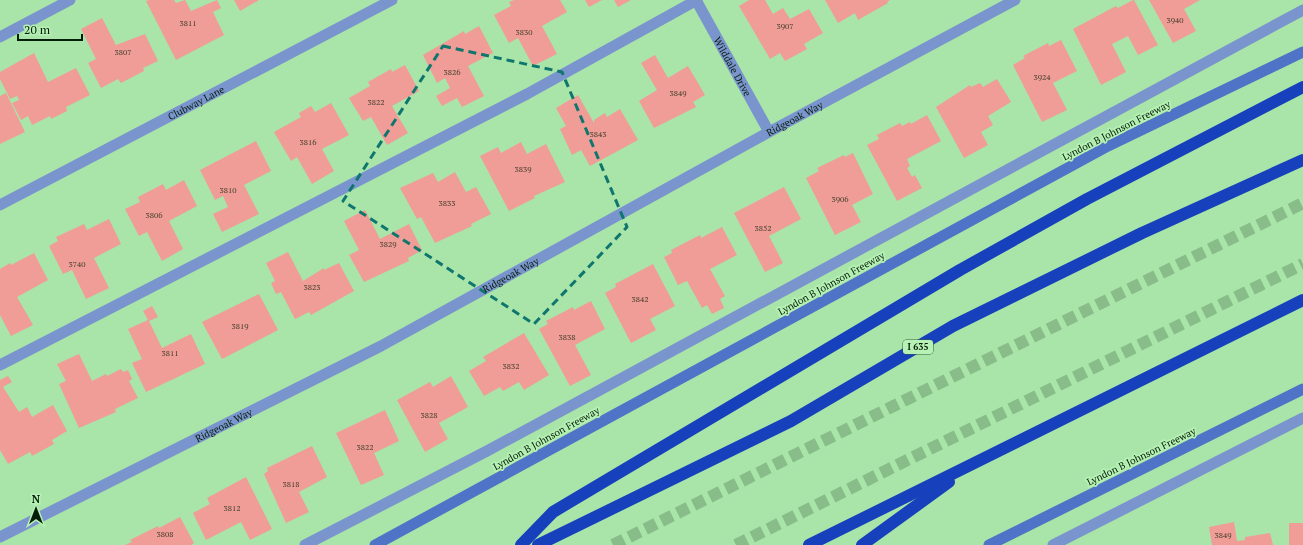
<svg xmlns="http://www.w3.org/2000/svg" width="1303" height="545" font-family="'PT Serif',serif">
<rect width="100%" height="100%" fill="#a9e4a9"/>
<g fill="#f09d97">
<polygon points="149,0 174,0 176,3 185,0 191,11 217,0 221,8 213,12 224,35 176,60 146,1"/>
<polygon points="234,0 259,0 240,11"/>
<polygon points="514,0 560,0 567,12 542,26 557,54 533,66 518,38 509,43 494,15 511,6 509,2"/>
<polygon points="585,0 602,0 589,7"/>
<polygon points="614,0 631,0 618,7"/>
<polygon points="749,0 765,0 773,14 783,8 790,19 809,9 823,33 804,44 807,49 785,61 780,53 770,59 739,6"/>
<polygon points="825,0 890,0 887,2 888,3 858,20 855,13 838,23"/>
<polygon points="1133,0 1134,0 1158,45 1138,55 1128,36 1112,44 1126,72 1101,85 1073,29 1116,6 1118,8"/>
<polygon points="1149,0 1200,0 1184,9 1196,31 1173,43"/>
<polygon points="102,18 116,45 145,34 158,61 143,68 144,71 121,83 118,79 101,88 88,63 96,59 81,29"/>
<polygon points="479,26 493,53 468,66 484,96 462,107 457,98 442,106 436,96 450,88 445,78 437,83 423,55 464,31 465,34"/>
<polygon points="1061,40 1077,71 1053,83 1067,110 1042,122 1013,65 1025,58 1023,56 1048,43 1049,46"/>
<polygon points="34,53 48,82 76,68 90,95 66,107 67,111 51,119 50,116 32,125 28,116 21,120 12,103 19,100 17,96 10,99 0,79 0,72"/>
<polygon points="655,55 668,78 688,66 705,95 693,102 696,107 654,128 639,101 657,90 641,63"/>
<polygon points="405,65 419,91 392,106 408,133 387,145 371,117 363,121 349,98 370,86 368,82 391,69 392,72"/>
<polygon points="997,79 1011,102 988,116 993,125 981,132 988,145 964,158 936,107 970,85 971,87 980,83 983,87"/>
<polygon points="6,93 25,132 0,144 0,96"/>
<polygon points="578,95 594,123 594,120 605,113 607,117 620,109 638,140 590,166 581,150 572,155 560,129 566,126 556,108"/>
<polygon points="331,103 349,135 322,149 334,171 312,184 297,157 291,161 274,132 301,117 299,113 311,106 315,112"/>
<polygon points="927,115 941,141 907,159 910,166 907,168 912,177 915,175 922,188 897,201 867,145 879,139 877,135 900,123 902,126 910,122 911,124"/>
<polygon points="256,141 271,171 244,185 259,214 222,232 213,214 228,207 223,196 215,200 200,170"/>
<polygon points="521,142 527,154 546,144 565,182 534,196 535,198 509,211 480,156 498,147 501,153"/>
<polygon points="853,153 873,194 852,205 861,222 835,235 806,178 819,171 817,168 844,155 845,157"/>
<polygon points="455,172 466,192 476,187 491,214 471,224 472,226 435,243 421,217 417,219 400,188 433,173 438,182"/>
<polygon points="184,180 197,206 169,221 183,249 162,261 147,232 139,236 125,209 140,202 138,197 163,184 166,190"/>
<polygon points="784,187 801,219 769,236 783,263 765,272 734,213"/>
<polygon points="365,210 380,239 409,224 422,250 408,258 409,261 364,282 349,255 359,250 344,221"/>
<polygon points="109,219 121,244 94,258 109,288 86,299 72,270 63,274 49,246 58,241 56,237 84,224 87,230"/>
<polygon points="722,227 737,255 710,269 725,296 720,299 724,308 712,314 707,305 702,308 687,281 678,285 664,257 672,253 671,250 700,235 701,238"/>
<polygon points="288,252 303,281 324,268 324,270 339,263 354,291 311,315 309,312 295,319 281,292 276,294 271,283 275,281 266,263"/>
<polygon points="34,253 48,280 17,297 33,325 11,336 0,315 0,269 10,263 11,265"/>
<polygon points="653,264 675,306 650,319 656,330 631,343 605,293 616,287 615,284"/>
<polygon points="259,294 278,330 222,359 202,322"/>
<polygon points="591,301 605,329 575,345 591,375 570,386 539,329 548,324 546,321 573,307 574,310"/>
<polygon points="152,306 158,317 149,321 162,348 191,334 205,364 146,392 132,363 142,359 128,329 148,320 143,311"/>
<polygon points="524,333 549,375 524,390 519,382 503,391 500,387 484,396 469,371 486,361 483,357"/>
<polygon points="79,354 92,381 106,374 107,376 121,369 123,372 128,370 132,379 129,381 138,398 115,409 116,412 79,428 59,384 66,381 57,364"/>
<polygon points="8,376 12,382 3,387 19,412 27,407 32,417 53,405 67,431 52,440 54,444 32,456 30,452 8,464 0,450 0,380"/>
<polygon points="451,376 468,407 439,423 448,439 425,452 397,400 430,382 433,387"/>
<polygon points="385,410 399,441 374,453 384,475 361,485 336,433"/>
<polygon points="312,446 327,477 299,492 309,512 286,523 264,474 268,471 267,468"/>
<polygon points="246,477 272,529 250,540 241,522 206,540 193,513 210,504 207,498"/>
<polygon points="180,517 194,543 191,545 125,545 132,542 130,540 158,526 159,528"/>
<polygon points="1234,522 1237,541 1245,540 1245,537 1270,533 1273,545 1212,545 1209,527"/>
<rect x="1289" y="523" width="14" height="22"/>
</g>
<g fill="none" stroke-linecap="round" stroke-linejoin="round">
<g stroke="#88bc89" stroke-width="12" stroke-dasharray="12 6" stroke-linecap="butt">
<polyline points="613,545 1303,203"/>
<polyline points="736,545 1303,264"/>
</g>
<g stroke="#7a95cd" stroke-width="11">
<polyline points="0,37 70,0"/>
<polyline points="0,365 527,94 697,0"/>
<polyline points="305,545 487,451 1303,10"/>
<polyline points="1053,545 1303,418"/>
</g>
<g stroke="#7a95cd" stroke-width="11">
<path id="s1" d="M696 0 769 132"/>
<path id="s2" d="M0 205 392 0"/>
<path id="s3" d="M0 537 381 346 769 132 1015 0"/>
</g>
<g stroke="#4f74c7" stroke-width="11">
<polyline points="375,545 1108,146 1303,52"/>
<polyline points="989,545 1303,389"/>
</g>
<g stroke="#1640bc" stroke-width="12">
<polyline points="521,545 553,512 960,270 1087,199 1303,87"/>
<polyline points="538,545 791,421 953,326 1142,233 1303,160"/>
<polyline points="809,545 1303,300"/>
<polyline points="862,545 949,482"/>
</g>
</g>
<path fill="none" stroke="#0f766e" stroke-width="3" stroke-dasharray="8 5" stroke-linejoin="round" d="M443 46 562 72 627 227 534 324 343 201Z"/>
<g text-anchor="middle" stroke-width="3.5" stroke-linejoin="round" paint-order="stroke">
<g font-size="8" fill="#403d2b">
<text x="1175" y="23">3940</text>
<text x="188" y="26">3811</text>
<text x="785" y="29">3907</text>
<text x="524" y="35">3830</text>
<text x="123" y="55">3807</text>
<text x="452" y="75">3826</text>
<text x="1042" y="80">3924</text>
<text x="678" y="96">3849</text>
<text x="376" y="105">3822</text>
<text x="598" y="137">3843</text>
<text x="308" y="145">3816</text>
<text x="523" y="172">3839</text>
<text x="228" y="193">3810</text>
<text x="840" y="202">3906</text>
<text x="447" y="206">3833</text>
<text x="154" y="218">3806</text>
<text x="763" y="231">3852</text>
<text x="388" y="247">3829</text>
<text x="77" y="267">3740</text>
<text x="312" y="290">3823</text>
<text x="640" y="302">3842</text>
<text x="240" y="329">3819</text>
<text x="567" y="340">3838</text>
<text x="170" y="356">3811</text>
<text x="511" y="369">3832</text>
<text x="429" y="418">3828</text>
<text x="365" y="450">3822</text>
<text x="291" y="487">3818</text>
<text x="232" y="511">3812</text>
<text x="165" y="537">3808</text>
<text x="1223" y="538">3849</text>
</g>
<rect fill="#b6f1b5" stroke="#3b5d3b" stroke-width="1" x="903" y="340" width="30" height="14" rx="3"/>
<g font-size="9" font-weight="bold" fill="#061d07">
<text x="918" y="350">I 635</text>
</g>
<g font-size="10" fill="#061d07" stroke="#b6f1b5">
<text dy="4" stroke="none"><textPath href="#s1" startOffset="76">Wilddale Drive</textPath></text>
<text dy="4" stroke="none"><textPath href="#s2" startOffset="221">Clubway Lane</textPath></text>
<text dy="4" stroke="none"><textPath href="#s3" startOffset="898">Ridgeoak Way</textPath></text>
<text transform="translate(1116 130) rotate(-27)" y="4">Lyndon B Johnson Freeway</text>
<text dy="4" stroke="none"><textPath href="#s3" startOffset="574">Ridgeoak Way</textPath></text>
<text transform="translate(831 283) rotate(-29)" y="4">Lyndon B Johnson Freeway</text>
<text dy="4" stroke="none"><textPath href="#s3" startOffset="250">Ridgeoak Way</textPath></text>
<text transform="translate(546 438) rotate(-29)" y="4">Lyndon B Johnson Freeway</text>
<text transform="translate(1141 456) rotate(-26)" y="4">Lyndon B Johnson Freeway</text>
</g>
</g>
<g transform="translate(36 509)" stroke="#b6f1b5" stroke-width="3" paint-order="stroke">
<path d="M0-3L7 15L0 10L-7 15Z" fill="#061d07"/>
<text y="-6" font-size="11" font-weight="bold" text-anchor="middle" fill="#061d07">N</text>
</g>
<path d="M18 34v6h64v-6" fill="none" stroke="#061d07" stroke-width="2"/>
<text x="24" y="34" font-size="12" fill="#061d07" stroke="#b6f1b5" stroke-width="3" paint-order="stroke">20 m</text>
</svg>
